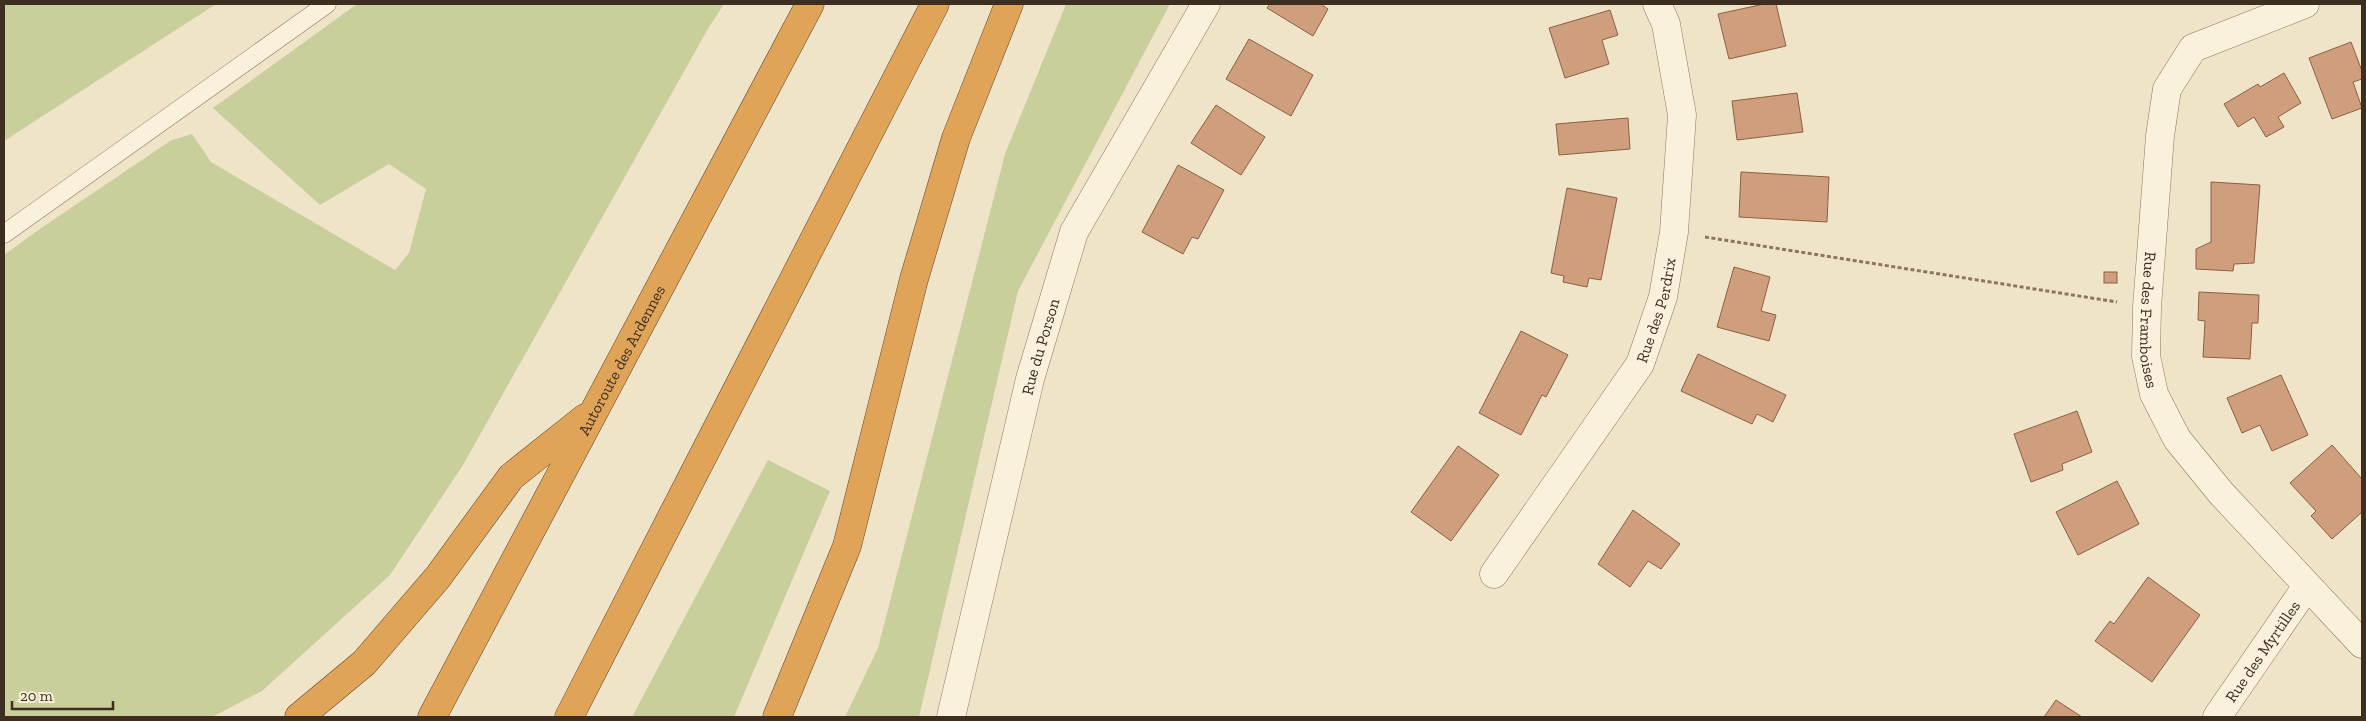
<svg xmlns="http://www.w3.org/2000/svg" width="2366" height="721" font-family="'Zilla Slab',serif">
<rect width="100%" height="100%" fill="#f0e4c8"/>
<g fill="#c9cf9b">
<polygon points="4,4 216,4 4,141"/>
<polygon points="357,4 724,4 709,27 463,465 390,575 262,691 212,717 4,717 4,255 34,233 170,141 192,134 211,162 395,270 409,253 426,189 389,164 320,205 213,108"/>
<polygon points="1066,4 1170,4 1018,291 919,717 845,717 878,648 1005,154"/>
<polygon points="768,460 830,491 734,717 632,717"/>
</g>
<g fill="#cf9f7d" stroke="#8d5f41">
<polygon points="1270,4 1321,4 1328,9 1313,36 1267,8"/>
<polygon points="1764,4 1776,4 1786,46 1729,59 1718,14"/>
<polygon points="1610,10 1618,35 1602,40 1609,64 1565,78 1549,28"/>
<polygon points="1249,39 1313,75 1291,116 1226,79"/>
<polygon points="2351,42 2362,71 2362,79 2353,82 2362,108 2332,119 2309,58"/>
<polygon points="2284,73 2301,103 2278,117 2284,127 2266,137 2254,117 2238,127 2224,104 2258,84 2260,87"/>
<polygon points="1797,93 1803,132 1737,140 1732,101"/>
<polygon points="1216,105 1265,137 1241,175 1191,143"/>
<polygon points="1628,118 1630,149 1559,155 1556,124"/>
<polygon points="1178,165 1224,190 1198,239 1192,237 1183,254 1142,232"/>
<polygon points="1741,172 1829,177 1827,222 1739,217"/>
<polygon points="2211,182 2260,185 2254,263 2234,264 2233,271 2196,269 2196,249 2211,242"/>
<polygon points="1567,188 1617,198 1601,280 1589,278 1587,287 1563,282 1564,276 1551,273"/>
<polygon points="1734,267 1770,277 1761,311 1776,315 1769,341 1717,327"/>
<rect x="2104" y="272" width="13" height="11"/>
<polygon points="2199,292 2259,295 2258,323 2252,323 2250,359 2203,357 2205,321 2198,320"/>
<polygon points="1521,331 1568,355 1546,397 1542,395 1521,435 1479,413"/>
<polygon points="1698,354 1786,395 1773,422 1757,414 1752,424 1681,391"/>
<polygon points="2281,375 2308,435 2272,451 2260,425 2242,433 2227,398"/>
<polygon points="2077,411 2092,452 2062,464 2063,470 2031,482 2014,434"/>
<polygon points="2332,445 2362,479 2362,512 2332,539 2311,516 2316,511 2290,483"/>
<polygon points="1458,446 1499,475 1451,541 1411,512"/>
<polygon points="2117,481 2139,524 2078,555 2056,512"/>
<polygon points="1633,510 1680,544 1661,569 1648,561 1630,587 1598,564"/>
<polygon points="2148,577 2200,615 2152,682 2095,641 2110,621 2114,624"/>
<polygon points="2056,700 2082,717 2044,717"/>
</g>
<g fill="none" stroke-linecap="round" stroke-linejoin="round">
<g stroke="#8d765c" stroke-width="19">
<polyline id="lane" points="4,234 327,4"/>
</g>
<g stroke="#8d765c" stroke-width="29">
<g id="street">
<path id="s1" d="M2305 4 2193 48 2167 89 2160 136 2147 307 2146 356 2154 394 2177 439 2221 493 2362 644"/>
<path id="s2" d="M1494 574 1640 364 1663 297 1674 232 1682 115 1666 24 1657 4"/>
<path id="s3" d="M951 717 1030 379 1074 232 1206 4"/>
<path id="s4" d="M2217 717 2307 586"/>
</g>
</g>
<g stroke="#5b4430" stroke-width="29">
<g id="highway">
<polyline points="299,717 364,663 438,577 511,477 585,418"/>
<path id="s5" d="M432 717 810 4"/>
<polyline points="569,717 935,4"/>
<polyline points="777,717 847,546 914,279 956,138 1009,4"/>
</g>
</g>
<polyline stroke="#8d765c" stroke-width="3" stroke-dasharray="4 2.5" stroke-linecap="butt" points="1705,237 2117,302"/>
<use href="#lane" stroke="#faf1dc" stroke-width="18"/>
<use href="#street" stroke="#faf1dc" stroke-width="28"/>
<use href="#highway" stroke="#e0a458" stroke-width="28"/>
</g>
<g text-anchor="middle" stroke-width="5" stroke-linejoin="round" paint-order="stroke">
<g font-size="16" fill="#3d2e20" stroke="#f7eed8">
<text dy="6" stroke="none"><textPath href="#s2" startOffset="312">Rue des Perdrix</textPath></text>
<text dy="6" stroke="none"><textPath href="#s1" startOffset="401">Rue des Framboises</textPath></text>
<text dy="6" stroke="none"><textPath href="#s3" startOffset="381">Rue du Porson</textPath></text>
<text dy="6" stroke="none"><textPath href="#s5" startOffset="404">Autoroute des Ardennes</textPath></text>
<text dy="6" stroke="none"><textPath href="#s4" startOffset="80">Rue des Myrtilles</textPath></text>
</g>
</g>
<rect width="2366" height="721" fill="none" stroke="#3d2e20" stroke-width="10"/>
<path d="M12 701v8h101v-8" fill="none" stroke="#3d2e20" stroke-width="2.5"/>
<text x="20" y="701" font-size="15" fill="#3d2e20" stroke="#f7eed8" stroke-width="4" paint-order="stroke">20 m</text>
</svg>
